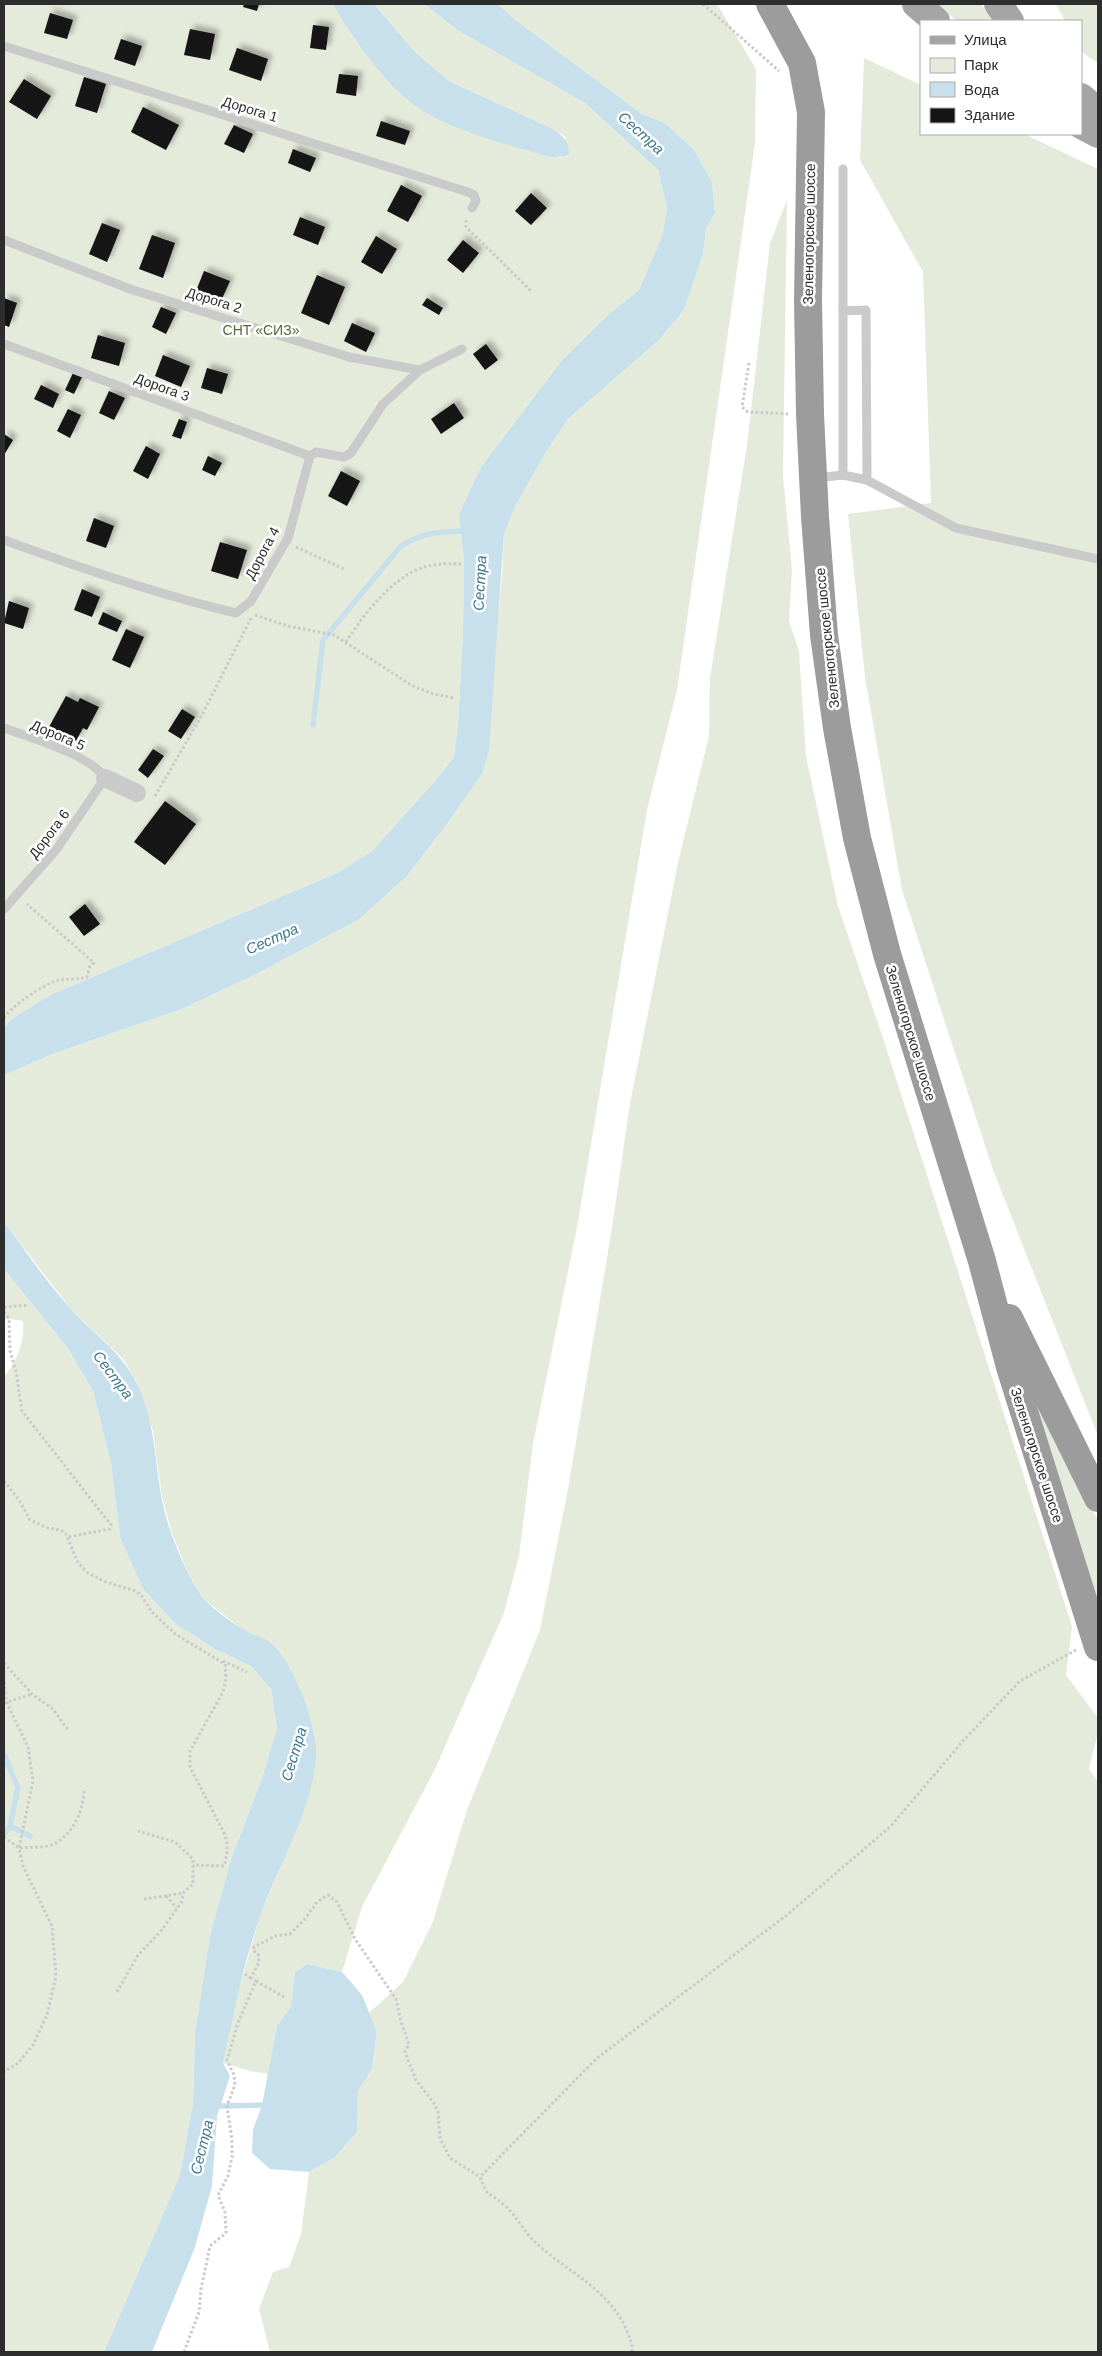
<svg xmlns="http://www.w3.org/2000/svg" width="1102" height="2356" font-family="Helvetica,sans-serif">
<defs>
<filter id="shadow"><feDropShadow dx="4.5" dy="-4.5" stdDeviation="2.5" flood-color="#0004"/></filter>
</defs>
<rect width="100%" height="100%" fill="#fff"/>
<g fill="#e5ebdb">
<polygon points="4,4 333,4 358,43 401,94 467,132 561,158 566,137 553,129 449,81 415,52 374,4 424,4 459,31 585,103 658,170 667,208 662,236 639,290 609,314 562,360 481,467 459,514 464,562 463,632 458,724 454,757 436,780 371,852 337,873 50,995 13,1019 4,1028"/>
<polygon points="498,4 717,4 756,69 755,143 677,690 647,810 578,1222 533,1444 519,1556 504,1613 435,1769 362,1907 342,1972 308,1964 295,1972 291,2006 277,2026 269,2074 250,2071 223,2063 237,1996 260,1916 296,1830 271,1643 242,1629 201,1597 185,1566 172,1533 162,1497 153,1431 137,1383 124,1360 70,1308 4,1222 4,1075 55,1053 182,1009 260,972 358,920 406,877 482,774 502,578 504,534 515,507 546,452 568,419 659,340 684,310 703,254 706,229 715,213 712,182 694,150 665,123 642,114 513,18"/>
<polygon points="936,4 981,4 993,21 957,21"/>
<polygon points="1056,4 1098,4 1098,63 1083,53 1081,50 1081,21 1065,21"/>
<polygon points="864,58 921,85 921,134 1024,134 1098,169 1098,1436 993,1170 902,890 865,677 848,514 931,503 923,272 860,160"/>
<polygon points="787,200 783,476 792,569 789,621 799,651 806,756 838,906 882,1035 1072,1626 1066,1675 1098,1718 1098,1732 1089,1769 1098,1782 1098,2352 270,2352 259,2309 273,2272 289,2267 301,2234 309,2172 335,2157 357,2132 358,2091 372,2069 377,2032 369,2013 403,1982 432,1924 467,1810 540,1630 568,1489 612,1228 630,1103 679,858 709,736 710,678 747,445 770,243"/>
<path d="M4 1269 67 1347 93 1391 111 1464 120 1537 143 1589 176 1624 215 1649 251 1666 271 1689 277 1729 261 1781 231 1859 210 1936 195 2032 193 2103 180 2175 104 2352H4V1377C17 1361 25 1341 23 1321L4 1318Z"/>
<polygon points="1001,1319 1084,1495 1098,1520 1098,1610"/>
</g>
<g fill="#c7e0eb">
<path d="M333 4H374L415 52 449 81 553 129C564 137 569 140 569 154 554 162 535 152 519 148 484 138 450 128 420 109 387 88 352 37 333 4Z"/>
<polygon points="424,4 498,4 513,18 642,114 665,123 694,150 712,182 715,213 706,229 703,254 684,310 659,340 568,419 546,452 515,507 504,534 489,750 482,774 448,822 406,877 358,920 260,972 182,1009 55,1053 4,1075 4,1028 12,1019 50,995 337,873 371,852 436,780 454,757 458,724 463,632 464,562 459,514 481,467 562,360 609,314 639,290 662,236 667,208 658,170 585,103 459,31"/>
<path d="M4 1222C26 1251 47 1283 72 1310 94 1334 122 1353 136 1382 154 1418 155 1456 161 1495 167 1528 182 1565 200 1594 206 1604 233 1624 245 1630 252 1635 264 1637 271 1643 293 1662 314 1719 316 1748 319 1798 276 1870 260 1917 243 1964 234 2014 223 2063L230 2076 217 2116 212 2186 195 2247 152 2352H104L180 2175 193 2103 195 2032 210 1936 231 1859 261 1781 277 1729 271 1689 251 1666 215 1649 176 1624 143 1589 120 1537 111 1464 93 1391 67 1347 4 1269Z"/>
<polygon points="308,1964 342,1972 362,1995 377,2032 372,2069 358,2091 357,2132 335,2157 309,2172 270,2169 252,2153 253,2130 262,2105 277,2026 291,2006 295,1972"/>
</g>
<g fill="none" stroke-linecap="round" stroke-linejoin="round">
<g stroke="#c7e0eb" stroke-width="5.5">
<path d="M313 725 323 640 401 546C422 533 436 532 461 531"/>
<polyline points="4,1754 18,1788 10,1826 30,1836"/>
<polyline points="4,1834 10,1826"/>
<polyline points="221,2106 262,2105"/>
</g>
</g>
<g fill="#141414" filter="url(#shadow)">
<polygon points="244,4 259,4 257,11 243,7"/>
<polygon points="50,13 73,20 67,39 44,33"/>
<polygon points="313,25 329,27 326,50 310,48"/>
<polygon points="190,29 215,34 210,60 184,55"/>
<polygon points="121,39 142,46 135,66 114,59"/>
<polygon points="237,48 268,59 261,81 229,70"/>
<polygon points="339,74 358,76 356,96 336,93"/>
<polygon points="84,77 106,84 97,113 75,106"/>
<polygon points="24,79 51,96 37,119 9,102"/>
<polygon points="143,107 179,125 166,150 131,132"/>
<polygon points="381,121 410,131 405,145 376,136"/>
<polygon points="234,125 253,134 244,153 224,144"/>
<polygon points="293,149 316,158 310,172 288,163"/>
<polygon points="401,185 422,196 408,222 387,211"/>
<polygon points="531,193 547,208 531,225 515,211"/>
<polygon points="300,217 325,227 318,245 293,235"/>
<polygon points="102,223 120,230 107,262 89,254"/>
<polygon points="152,235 175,243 163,278 139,269"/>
<polygon points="376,236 397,249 382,274 361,262"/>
<polygon points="463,240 479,253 463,273 447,260"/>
<polygon points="204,271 230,281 221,301 196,291"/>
<polygon points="317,275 345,287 329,325 301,313"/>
<polygon points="4,298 17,303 9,327 4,325"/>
<polygon points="427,298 443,308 439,315 422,305"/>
<polygon points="161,307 176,313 166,334 152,327"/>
<polygon points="352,323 375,333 366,352 344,341"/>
<polygon points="98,335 125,343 119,366 91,358"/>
<polygon points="486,344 498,360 485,370 473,354"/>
<polygon points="163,355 190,366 181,387 155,376"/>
<polygon points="207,368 228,374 222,394 201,388"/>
<polygon points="73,373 82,377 74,394 65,390"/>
<polygon points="41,385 59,394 53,408 34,399"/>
<polygon points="109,391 125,398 114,420 99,413"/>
<polygon points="454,403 464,418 441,434 431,419"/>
<polygon points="68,409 81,415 70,438 57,431"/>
<polygon points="179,419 187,422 181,439 172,436"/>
<polygon points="4,434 13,440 4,455"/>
<polygon points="146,446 160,454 148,479 133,471"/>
<polygon points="208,456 222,463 215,476 202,470"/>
<polygon points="341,471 360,481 347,506 328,496"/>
<polygon points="94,518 114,526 106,548 86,541"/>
<polygon points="220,542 247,550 238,579 211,571"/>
<polygon points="82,589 100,597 92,617 74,610"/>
<polygon points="9,601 29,608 23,629 4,623"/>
<polygon points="103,612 122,621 117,632 98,624"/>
<polygon points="126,629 144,637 130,668 112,660"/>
<polygon points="66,696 78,702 80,698 99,707 87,730 83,728 76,741 49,727"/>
<polygon points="182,709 195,717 181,739 168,731"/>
<polygon points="153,749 164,756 148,778 138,770"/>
<polygon points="165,801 196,824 165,865 134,842"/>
<polygon points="85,904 100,924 84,936 69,917"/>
</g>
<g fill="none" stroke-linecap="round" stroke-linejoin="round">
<g stroke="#cacaca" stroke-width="3" stroke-dasharray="2.5 2.5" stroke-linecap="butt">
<polyline points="703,4 779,71"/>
<polyline points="466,220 466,227 532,292"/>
<polyline points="749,363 742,407 748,412 789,414"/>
<polyline points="296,547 346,570"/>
<polyline points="255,615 288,626 334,635 411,685 430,693 454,698"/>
<path d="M346 642C362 617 385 587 412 572 427 564 444 563 461 564"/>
<polyline points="155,796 202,715 251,618"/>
<path d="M4 1018C10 1007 42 986 55 981 66 978 77 980 87 977L90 966 94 963 27 904"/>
<polyline points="4,1307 29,1305"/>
<polyline points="4,1312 9,1319 10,1351 16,1372 22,1411 111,1525 110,1529 68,1537"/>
<path d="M4 1481 19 1500 30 1520 48 1528 61 1530 66 1534 78 1563 88 1573 106 1582 135 1591 141 1595 152 1612 175 1634 225 1664 226 1679 223 1692 190 1751V1767L224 1833C229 1845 227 1854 224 1866L193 1865"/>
<polyline points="223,1661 247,1672"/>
<polyline points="4,1663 32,1694 53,1709 68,1730"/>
<polyline points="4,1677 6,1701 28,1747 33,1781 19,1848 23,1866 52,1926 56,1976 47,2015 33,2045 18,2063 4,2072"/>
<polyline points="4,1703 32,1694"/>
<path d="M4 1837 19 1848C29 1847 42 1848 51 1845 72 1837 83 1812 84 1791"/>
<polyline points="166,1896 177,1908"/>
<polyline points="144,1899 184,1893"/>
<polyline points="245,1974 251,1978"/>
<polyline points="256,1981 284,1997"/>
<polyline points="117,1992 138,1955 161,1931 181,1903 184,1892 193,1884 193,1859 175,1842 138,1831"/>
<polyline points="184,2352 199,2312 201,2289 210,2246 226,2233 225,2212 218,2195 228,2176 232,2157 232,2140 227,2106 235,2085 234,2075 227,2060 238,2023 256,1981 251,1978 259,1962 258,1954 253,1950 254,1947 275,1936 290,1934 304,1920 317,1902 328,1895 337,1902 355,1939 396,1999 401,2022 409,2044 405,2052 416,2080 434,2103 438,2112 440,2138 450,2158 480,2177"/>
<path d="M632 2352C633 2344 630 2339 627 2331 610 2289 566 2272 535 2242 523 2231 515 2213 503 2204 487 2190 489 2200 480 2177L597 2058 787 1915 891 1826 962 1742 1020 1681 1076 1650"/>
</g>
<g stroke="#cacaca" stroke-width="9">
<polyline points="4,46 468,192 474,195 476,201 472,208"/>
<polyline points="4,240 130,289 349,357 420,370"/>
<polyline points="843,311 866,310 867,480"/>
<polyline points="4,344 310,456"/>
<polyline points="843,475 843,169"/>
<polyline points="815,478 843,475 867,480 956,528 1098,559"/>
<path d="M4 540C80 568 156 594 236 613L251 601 288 538 310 456 316 452 344 457 351 453 383 404 420 370 462 349"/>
<path d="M4 728C29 737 91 755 105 778L56 850 4 909"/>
</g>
<polyline stroke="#cacaca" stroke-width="18" points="105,778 137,793"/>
<g stroke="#a5a5a5" stroke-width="28">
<polyline points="916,4 936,21"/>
<polyline points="998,4 1010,21"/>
<polyline points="1081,97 1098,111"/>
<polyline points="1081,125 1098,134"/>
</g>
<g stroke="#9c9c9c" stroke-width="28">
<polyline points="770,4 802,63 811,112 808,300 810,414 815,517 824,635 837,728 857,838 887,954 982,1261 1010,1367 1098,1647"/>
<polyline points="1009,1318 1098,1498"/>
</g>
</g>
<g text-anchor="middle" stroke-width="5" stroke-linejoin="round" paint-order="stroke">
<g font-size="14" fill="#2d2d2d" stroke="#fff">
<text transform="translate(250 109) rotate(17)" y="5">Дорога 1</text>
<text transform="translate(809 234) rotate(-89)" y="5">Зеленогорское шоссе</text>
<text transform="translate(214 300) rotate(17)" y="5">Дорога 2</text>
<text transform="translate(162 387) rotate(20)" y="5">Дорога 3</text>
<text transform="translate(262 553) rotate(-62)" y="5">Дорога 4</text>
<text transform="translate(827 638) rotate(-96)" y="5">Зеленогорское шоссе</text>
<text transform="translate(58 735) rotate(23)" y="5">Дорога 5</text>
<text transform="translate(49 834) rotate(-53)" y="5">Дорога 6</text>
<text transform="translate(911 1033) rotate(73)" y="5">Зеленогорское шоссе</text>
<text transform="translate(1037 1455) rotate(72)" y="5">Зеленогорское шоссе</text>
</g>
<g font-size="14" fill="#55683b" stroke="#fff">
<text x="261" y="335">СНТ «СИЗ»</text>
</g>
<g font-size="15" font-style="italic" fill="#3d778e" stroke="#fff">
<text transform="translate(641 133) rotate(42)" y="5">Сестра</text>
<text transform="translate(480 583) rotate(-87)" y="5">Сестра</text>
<text transform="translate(272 939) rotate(-24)" y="5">Сестра</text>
<text transform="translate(113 1375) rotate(53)" y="5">Сестра</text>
<text transform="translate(294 1754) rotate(-73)" y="5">Сестра</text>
<text transform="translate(202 2147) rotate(-76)" y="5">Сестра</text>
</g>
</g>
<rect width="1102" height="2356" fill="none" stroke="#2d2d2d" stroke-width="10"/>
<rect x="920" y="20" width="162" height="115" fill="#ffffff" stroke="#ababab"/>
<rect x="930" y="36" width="25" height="8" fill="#a5a5a5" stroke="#ababab"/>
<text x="964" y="45" font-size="15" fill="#2d2d2d">Улица</text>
<rect x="930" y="58" width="25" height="15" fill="#e5ebdb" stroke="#ababab"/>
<text x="964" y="70" font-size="15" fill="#2d2d2d">Парк</text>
<rect x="930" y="82" width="25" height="15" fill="#c7e0eb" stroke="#ababab"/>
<text x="964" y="95" font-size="15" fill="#2d2d2d">Вода</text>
<rect x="930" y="108" width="25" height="15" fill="#141414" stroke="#ababab"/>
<text x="964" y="120" font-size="15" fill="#2d2d2d">Здание</text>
</svg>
